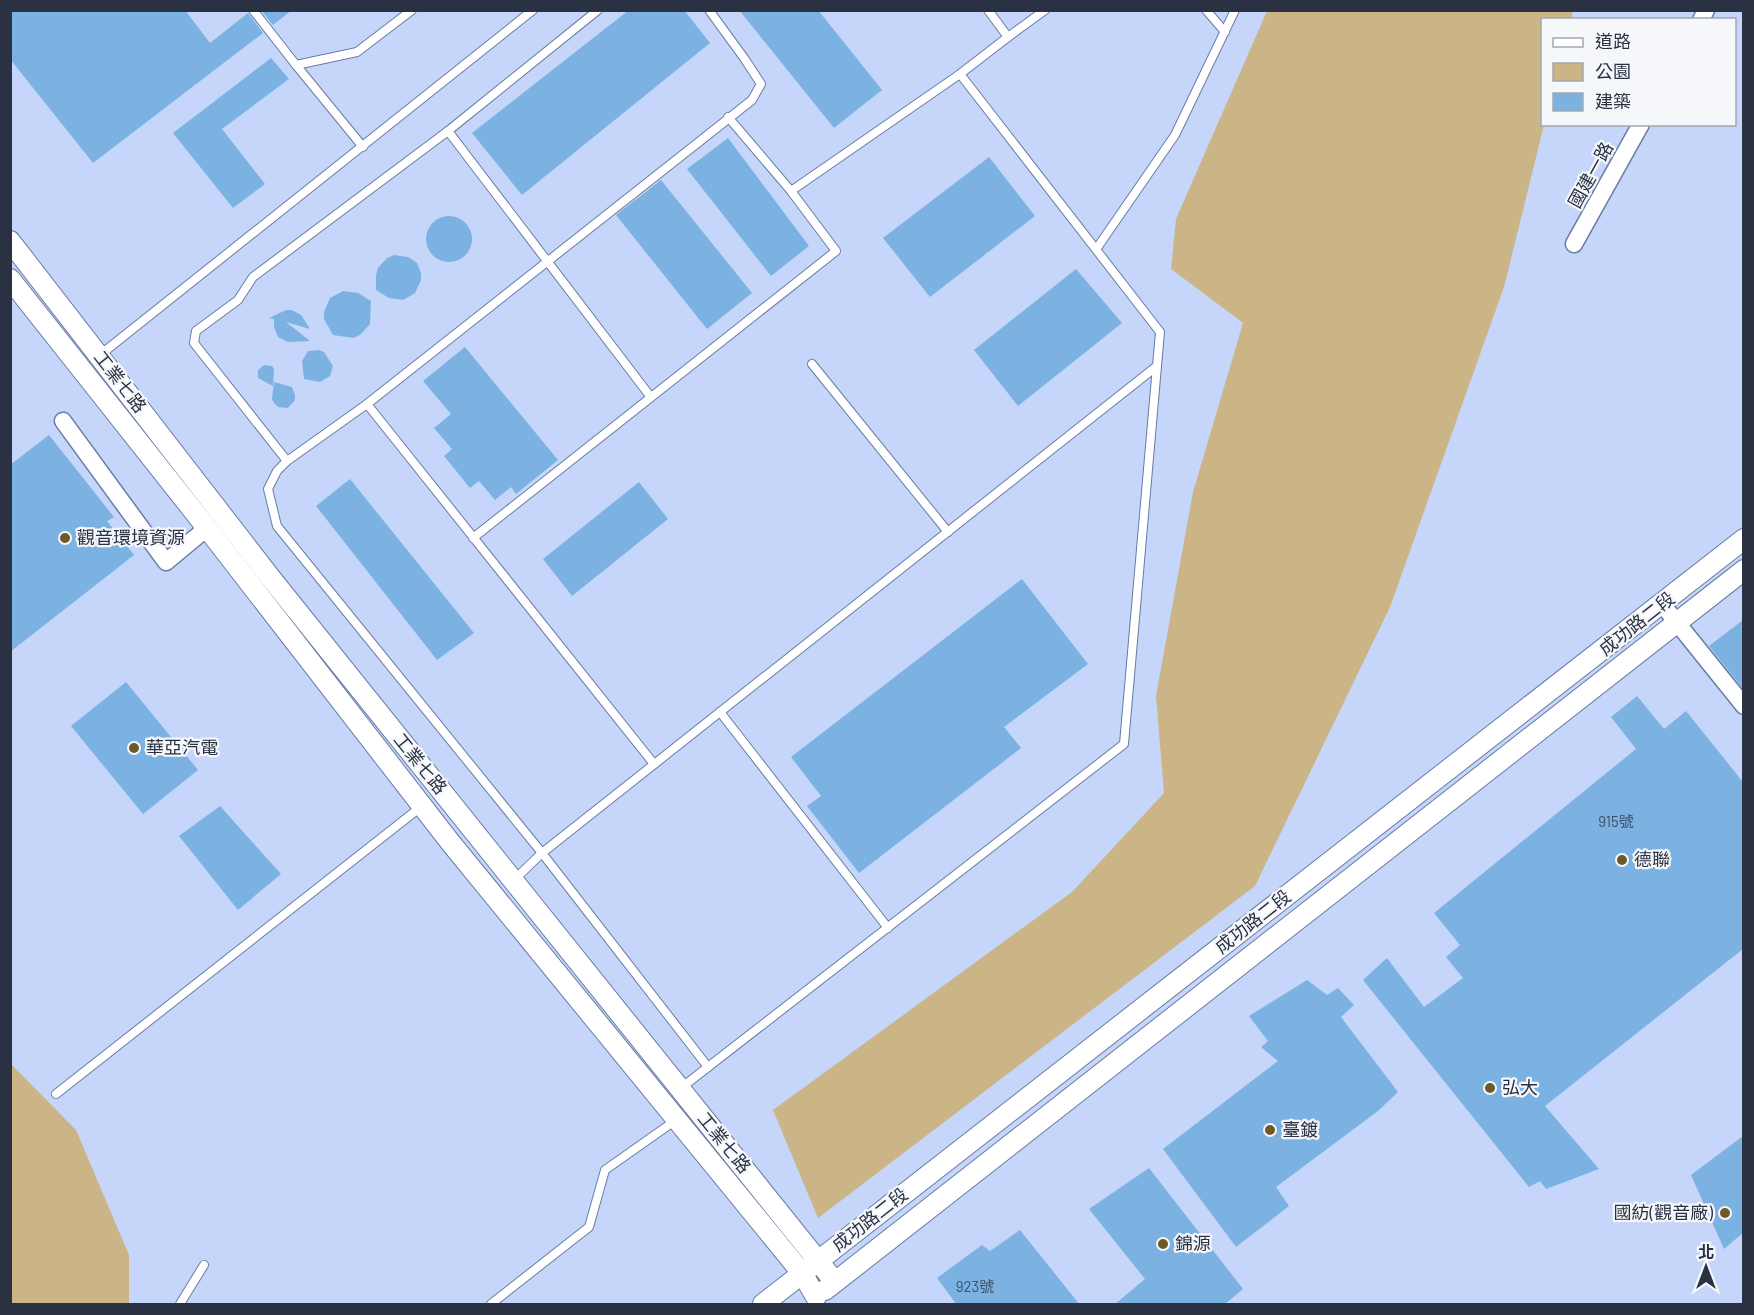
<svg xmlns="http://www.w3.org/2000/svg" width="1754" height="1315" font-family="Barlow,'Noto Sans TC',sans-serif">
<rect width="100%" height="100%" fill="#c5d6fa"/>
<g fill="#cbb587">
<polygon points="1267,11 1573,11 1571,19 1542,20 1542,124 1544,125 1504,287 1390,607 1255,886 818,1218 773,1110 1072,892 1164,793 1156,696 1193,492 1243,323 1171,269 1176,219"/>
<polygon points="11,1064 76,1130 129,1255 129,1304 11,1304"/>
</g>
<g fill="#7bb2e1">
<polygon points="10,10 185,10 210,43 248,13 263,33 93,163 10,59"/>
<polygon points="261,10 292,10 273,25"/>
<polygon points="629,10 684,10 710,43 522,195 472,133"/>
<polygon points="739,10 818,10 882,90 834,128"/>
<polygon points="271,58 289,79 222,129 265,184 233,208 173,133"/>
<polygon points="728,138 809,246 771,276 687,169"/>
<polygon points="989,157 1035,216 930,297 883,238"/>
<polygon points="661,180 752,293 707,329 616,215"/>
<circle cx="449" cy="239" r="23"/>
<polygon points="394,255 408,257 417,263 421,273 421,280 415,293 403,300 389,298 376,290 376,275 378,268 387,258"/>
<polygon points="1076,269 1122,323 1018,406 974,350"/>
<polygon points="343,291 358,293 371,301 370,324 360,335 353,338 333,335 324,319 324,312 330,298"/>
<polygon points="286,310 292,310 301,315 310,329 286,322 310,341 288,342 278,337 274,327 274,319 269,318"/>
<polygon points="465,347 558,460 516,494 511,487 495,500 479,481 470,488 444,456 452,449 434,428 451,414 423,381"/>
<polygon points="319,350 324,352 333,366 330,376 320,382 304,379 302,361 308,351"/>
<polygon points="264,365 272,366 274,369 273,386 258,378 258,370"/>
<polygon points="274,382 292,387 295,395 295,400 288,408 278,407 274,403 272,399"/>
<polygon points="49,435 114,517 107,521 134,555 10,652 10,465"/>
<polygon points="350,479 474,633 437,660 316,506"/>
<polygon points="639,482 668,519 572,596 543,559"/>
<polygon points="1022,579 1088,664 1004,727 1021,748 859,873 807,806 821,796 791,757"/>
<polygon points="1743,620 1743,689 1709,646"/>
<polygon points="126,682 198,770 143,814 71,726"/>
<polygon points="1637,696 1664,729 1686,711 1743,782 1743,949 1545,1106 1599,1169 1546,1189 1540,1181 1529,1187 1363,980 1387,958 1424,1007 1463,978 1446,957 1460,945 1434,913 1636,749 1611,717"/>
<polygon points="220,806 281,874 238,910 179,836"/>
<polygon points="1307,980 1327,995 1338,988 1354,1005 1341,1017 1398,1092 1378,1111 1276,1187 1289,1206 1236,1247 1163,1149 1278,1061 1261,1047 1268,1041 1249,1016"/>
<polygon points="1743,1136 1743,1233 1724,1249 1691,1175"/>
<polygon points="1149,1168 1243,1289 1224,1305 1114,1305 1145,1279 1089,1209"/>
<polygon points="1020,1230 1080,1305 957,1305 937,1278 982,1245 990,1251"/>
</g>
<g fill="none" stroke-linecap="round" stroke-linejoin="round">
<g stroke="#697ca4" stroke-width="10">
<g id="service">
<polyline points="253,10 296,65 357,52 412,10"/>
<polyline points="598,10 448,131 650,396"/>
<polyline points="988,10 1008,37 1045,10"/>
<polyline points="1206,10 1225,32"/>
<polyline points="296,65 363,147"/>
<polyline points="960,74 1008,37"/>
<polyline points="448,131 253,277 238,300 196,331 194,343 287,461 277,471 268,489 277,526 542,853 708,1067"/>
<polyline points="1097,248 1175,135 1235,10"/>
<polyline points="100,355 533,10"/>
<polyline points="812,364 948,532"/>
<polyline points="367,404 654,764"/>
<polyline points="287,461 367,404 752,100 761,84 744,58 709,10"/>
<polyline points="473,538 836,251 791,191"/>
<polyline points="720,712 888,928"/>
<polyline points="514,880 542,853 1157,366 1160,332 960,74 791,191 728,117"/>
<polyline points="681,1088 1124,744 1157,366"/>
<polyline points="56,1094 422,806"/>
<polyline points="180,1304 204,1265"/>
<polyline points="491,1304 589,1227 605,1170 676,1120"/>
</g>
</g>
<g stroke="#697ca4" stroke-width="19">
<g id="minor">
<polyline points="1701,20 1706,10"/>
<polyline points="1574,244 1641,124"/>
<polyline points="63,421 166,562 207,528"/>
<polyline points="1662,604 1744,706"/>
</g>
</g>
<g stroke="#697ca4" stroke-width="22">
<g id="tertiary">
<polyline points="10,241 270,577 835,1282"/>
<polyline points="10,279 207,528 450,842 802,1273 816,1297"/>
<polyline points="825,1290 1744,570"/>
<polyline points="763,1304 1744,539"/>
</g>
</g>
<use href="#service" stroke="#fff" stroke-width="8"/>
<use href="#minor" stroke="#fff" stroke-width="16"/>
<use href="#tertiary" stroke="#fff" stroke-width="20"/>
</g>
<g fill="#6e5928" stroke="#f5f7fb" stroke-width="2">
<circle cx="65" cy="538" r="6"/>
<circle cx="134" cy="748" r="6"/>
<circle cx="1622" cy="860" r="6"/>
<circle cx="1490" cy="1088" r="6"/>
<circle cx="1270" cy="1130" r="6"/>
<circle cx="1725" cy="1213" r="6"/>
<circle cx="1163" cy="1244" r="6"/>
</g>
<g text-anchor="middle" stroke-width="4.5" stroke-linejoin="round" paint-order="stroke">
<g font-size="15" fill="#3e516a">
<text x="1616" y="827">915號</text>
<text x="975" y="1292">923號</text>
</g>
<g font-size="18" fill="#293142" stroke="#f5f7fb">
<text transform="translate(1591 175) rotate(-61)" y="6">國建一路</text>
<text transform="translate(120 382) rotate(52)" y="6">工業七路</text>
<text transform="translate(1637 624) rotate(-38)" y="6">成功路二段</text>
<text transform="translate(420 764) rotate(51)" y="6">工業七路</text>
<text transform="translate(1253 922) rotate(-38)" y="6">成功路二段</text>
<text transform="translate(724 1143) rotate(51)" y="6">工業七路</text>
<text transform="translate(870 1220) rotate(-38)" y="6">成功路二段</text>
</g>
<g font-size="18" fill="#293142" stroke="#f5f7fb" text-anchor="start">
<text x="77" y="544">觀音環境資源</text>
<text x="146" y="754">華亞汽電</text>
<text x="1634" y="866">德聯</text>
<text x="1502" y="1094">弘大</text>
<text x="1282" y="1136">臺鍍</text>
<text x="1713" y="1219" text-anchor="end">國紡(觀音廠)</text>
<text x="1175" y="1250">錦源</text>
</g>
</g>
<rect width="1754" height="1315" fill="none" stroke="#293142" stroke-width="24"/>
<rect x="1541" y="18" width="195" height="108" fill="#f5f7fb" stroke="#a3a8b1" stroke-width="1.5"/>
<rect x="1553" y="38" width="30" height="9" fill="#ffffff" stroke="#a3a8b1" stroke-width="1.5"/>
<text x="1595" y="48" font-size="18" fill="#293142">道路</text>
<rect x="1553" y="63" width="30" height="18" fill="#cbb587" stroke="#a3a8b1" stroke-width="1.5"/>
<text x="1595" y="78" font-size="18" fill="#293142">公園</text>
<rect x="1553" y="93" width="30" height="18" fill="#7bb2e1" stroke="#a3a8b1" stroke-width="1.5"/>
<text x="1595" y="108" font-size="18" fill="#293142">建築</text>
<g transform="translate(1706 1267)" stroke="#f5f7fb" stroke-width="4.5" paint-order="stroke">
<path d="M0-4.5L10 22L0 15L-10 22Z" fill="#293142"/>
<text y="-9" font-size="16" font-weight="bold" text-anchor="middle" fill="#293142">北</text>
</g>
</svg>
